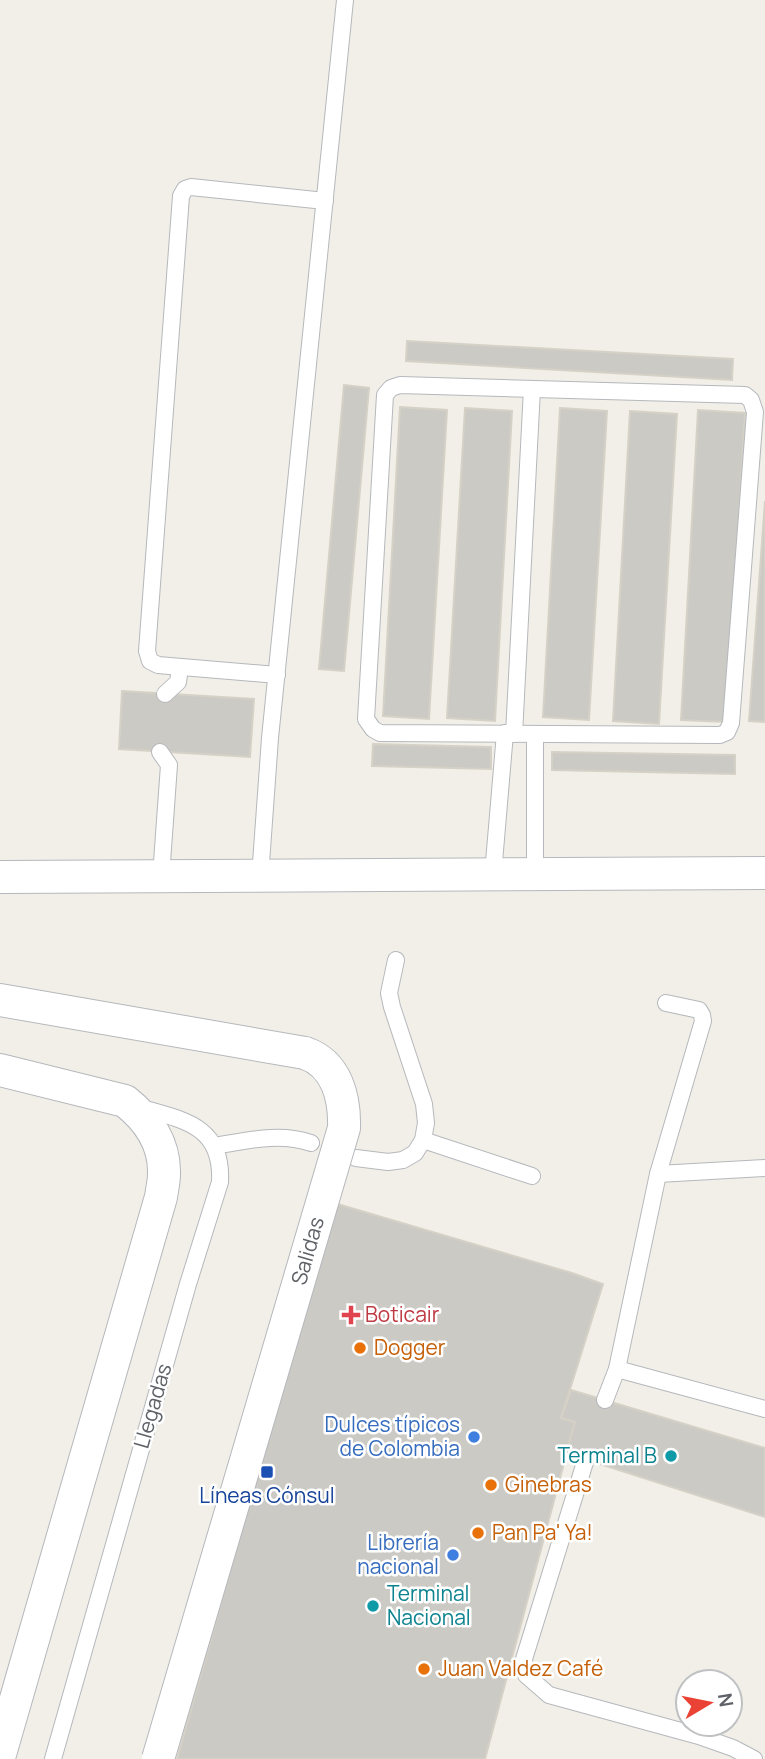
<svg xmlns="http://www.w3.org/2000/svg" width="765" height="1759" font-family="Manrope,sans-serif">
<rect width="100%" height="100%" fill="#f1efe8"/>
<g fill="#cccac5" stroke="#d6d1c6" stroke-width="2">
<polygon points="407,341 733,359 732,380 406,361"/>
<polygon points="344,385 369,388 344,671 319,669"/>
<polygon points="400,407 447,410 429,719 383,716"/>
<polygon points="465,408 512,411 495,721 447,718"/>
<polygon points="560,408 607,411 589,720 543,717"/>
<polygon points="698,410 745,413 727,722 681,720"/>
<polygon points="630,411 677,414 659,724 613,721"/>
<polygon points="765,501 765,722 749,721"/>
<polygon points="122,691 254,699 250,757 119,749"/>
<polygon points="373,744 491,747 491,769 372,766"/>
<polygon points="552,752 735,755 735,774 552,770"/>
<polygon points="334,1203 572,1273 603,1284 561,1418 575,1422 485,1759 177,1759"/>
<polygon points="571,1390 765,1448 765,1517 566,1453 575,1422 561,1418"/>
</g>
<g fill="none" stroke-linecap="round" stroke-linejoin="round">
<g stroke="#b5b8bc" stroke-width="18">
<g id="service">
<polygon points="400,385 745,395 751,400 755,412 731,723 727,732 720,735 380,733 373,729 366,719 385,395 391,388"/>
<polyline points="277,675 158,665 150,661 147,651 181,196 185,189 191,187 325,201"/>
<polyline points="165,694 178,682 180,667"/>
<polyline points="514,734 532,389"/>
<polyline points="535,734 535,873"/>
<polyline points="160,752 169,765 161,876"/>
<polyline points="493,874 505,733"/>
<polyline points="260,877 270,738 345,0"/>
<polyline points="423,1140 532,1176"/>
<path d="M214 1146C246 1141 279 1132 311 1143"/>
<polyline points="356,1158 388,1162 403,1160 415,1153 423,1140 426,1123 424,1104 392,1007 389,993 396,960"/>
<polyline points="658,1174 765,1168"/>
<polyline points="617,1369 765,1409"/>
<polyline points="605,1400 617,1369 658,1174 703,1021 702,1015 699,1010 666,1003"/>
<polyline points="586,1459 524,1659 526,1675 549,1695 699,1736 733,1748 754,1759"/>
<path d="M53 1759 188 1284 220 1182C223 1125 183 1120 138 1107"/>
</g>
</g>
<g stroke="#b5b8bc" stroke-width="34">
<g id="minor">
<polyline points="0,877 765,873"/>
<polyline points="0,1000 305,1053"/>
<path d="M0 1070 125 1101C148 1119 165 1144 164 1174 164 1182 162 1189 161 1197L0 1754"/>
</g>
</g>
<use href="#service" stroke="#fff" stroke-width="16"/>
<use href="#minor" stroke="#fff" stroke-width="32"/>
<g stroke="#b5b8bc" stroke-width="34" stroke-linecap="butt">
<path id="minor-bridge" d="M158 1759 344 1128C345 1098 337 1064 305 1053"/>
</g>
<use href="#minor-bridge" stroke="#fff" stroke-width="32"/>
</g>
<path fill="#e0444e" stroke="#fff" stroke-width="2.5" d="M347.5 1304.5h7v7h7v7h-7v7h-7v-7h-7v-7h7z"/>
<g fill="#e8710a" stroke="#fff" stroke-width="2.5">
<circle cx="360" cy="1348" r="7"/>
<circle cx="491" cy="1485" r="7"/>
<circle cx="478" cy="1533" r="7"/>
<circle cx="424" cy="1669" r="7"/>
</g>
<g fill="#3f7fe0" stroke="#fff" stroke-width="2.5">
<circle cx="474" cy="1437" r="7"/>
<circle cx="453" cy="1555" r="7"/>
</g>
<g fill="#0f9aa8" stroke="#fff" stroke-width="2.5">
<circle cx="671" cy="1456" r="7"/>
<circle cx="373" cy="1606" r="7"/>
</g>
<rect fill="#1a4fb4" stroke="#fff" stroke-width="2.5" x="260" y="1465" width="14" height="14" rx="3.5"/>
<g text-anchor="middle" stroke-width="5" stroke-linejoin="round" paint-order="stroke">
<g font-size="21" fill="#5f6368" stroke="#fff">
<text transform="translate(308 1251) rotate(-74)" y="7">Salidas</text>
<text transform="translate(153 1406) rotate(-74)" y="7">Llegadas</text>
</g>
<g font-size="21" fill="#be3a42" stroke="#fff" text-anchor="start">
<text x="365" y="1322">Boticair</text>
</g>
<g font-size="21" fill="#c56008" stroke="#fff" text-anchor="start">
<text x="374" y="1355">Dogger</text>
<text x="505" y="1492">Ginebras</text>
<text x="492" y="1540">Pan Pa' Ya!</text>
<text x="438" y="1676">Juan Valdez Café</text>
</g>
<g font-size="21" fill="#366cbe" stroke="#fff" text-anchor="end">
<text x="460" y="1432">Dulces típicos<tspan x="460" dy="24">de Colombia</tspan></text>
<text x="439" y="1550">Librería<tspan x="439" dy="24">nacional</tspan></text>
</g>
<g font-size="21" fill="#0d838f" stroke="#fff" text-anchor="end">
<text x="657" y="1463">Terminal B</text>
<text x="387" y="1601" text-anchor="start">Terminal<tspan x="387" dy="24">Nacional</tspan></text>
</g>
<g font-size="21" fill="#164399" stroke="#fff">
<text x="267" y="1503">Líneas Cónsul</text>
</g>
</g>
<g transform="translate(709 1703) rotate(80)"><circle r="33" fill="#ffffff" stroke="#bfc1c3" stroke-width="2"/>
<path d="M0-5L12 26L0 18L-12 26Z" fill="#ea4335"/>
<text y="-10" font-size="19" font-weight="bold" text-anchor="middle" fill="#5f6368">N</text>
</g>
</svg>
